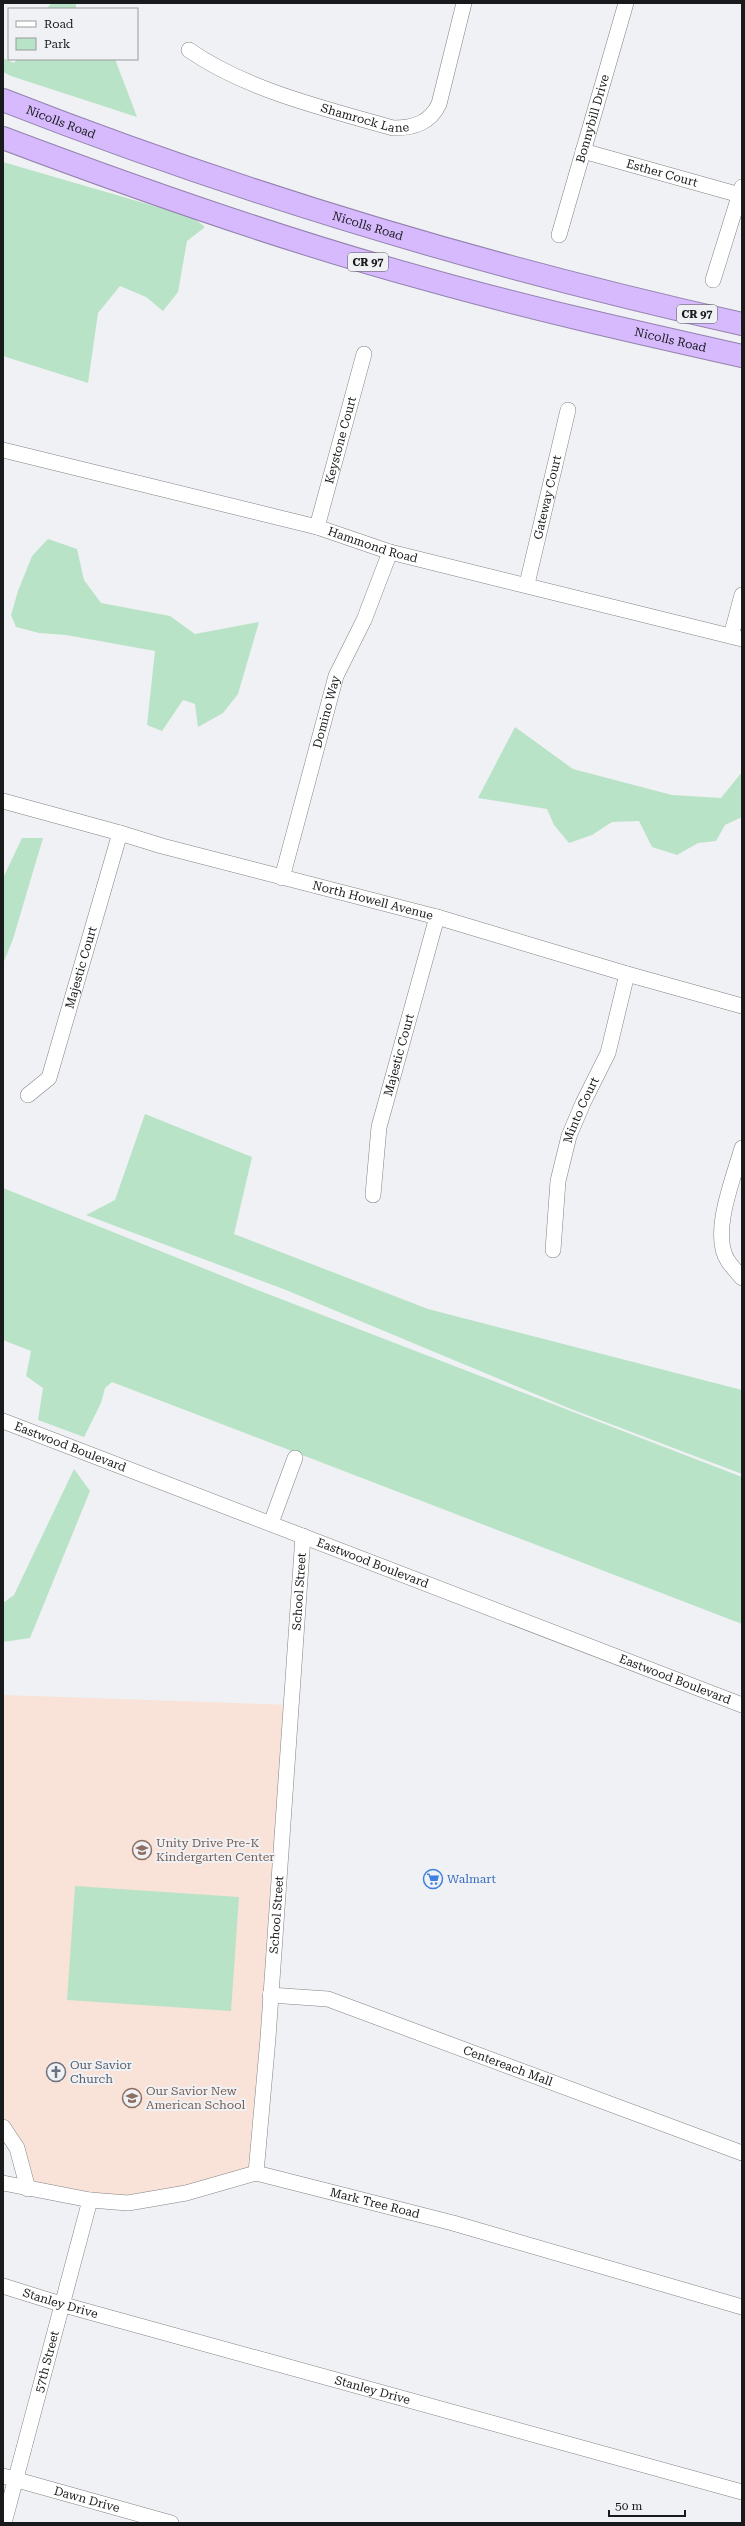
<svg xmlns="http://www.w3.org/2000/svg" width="745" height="2526" font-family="'Roboto Serif',serif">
<rect width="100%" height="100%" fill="#eff1f4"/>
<polygon fill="#f9e2d7" points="3,1695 291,1705 256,2173 128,2203 28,2189 3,2127"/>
<g fill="#b9e3c6">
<polygon points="51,3 76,3 76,9 47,9"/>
<polygon points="3,58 14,63 17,59 115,59 137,117 11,76 3,72"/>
<polygon points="3,162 192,217 205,227 187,241 178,292 163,311 146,297 120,286 98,313 88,383 3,356"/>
<polygon points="48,539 77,549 84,580 101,603 170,616 195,634 259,622 238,694 223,713 198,727 195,704 183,700 162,731 147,725 155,651 66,635 39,633 16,627 11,615 18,591 32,556"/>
<polygon points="515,727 573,769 672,795 721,798 742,772 742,817 725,825 716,841 698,843 677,855 652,847 639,821 612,822 592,835 569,843 554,825 547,809 478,798"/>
<polygon points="22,838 43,838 13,939 3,964 3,878"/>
<polygon points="145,1114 252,1157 234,1234 428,1309 742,1390 742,1474 571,1409 286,1290 86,1215 115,1200"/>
<polygon points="3,1188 255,1289 742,1477 742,1624 112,1382 105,1388 101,1403 84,1437 38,1420 43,1388 26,1376 31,1351 3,1340"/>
<polygon points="74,1469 90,1491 30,1638 3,1642 3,1603 14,1595"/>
<polygon points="75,1886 239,1897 231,2011 67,2000"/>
</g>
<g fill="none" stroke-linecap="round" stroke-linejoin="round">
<g stroke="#828386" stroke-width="16">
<g id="minor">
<path id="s1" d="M189 50C246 90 327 109 393 128 414 128 430 123 439 104L464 3"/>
<path id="s2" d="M583 151 740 195"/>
<path id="s3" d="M559 235 626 3"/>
<polyline points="713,280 742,187"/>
<path id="s4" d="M3 450 317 527 390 552 742 639"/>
<path id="s5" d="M317 527 364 354"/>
<path id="s6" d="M527 584 568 410"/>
<polyline points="731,636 742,595"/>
<path id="s7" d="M3 801 120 833 162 846 437 917 627 974 742 1006"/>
<path id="s8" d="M282 878 336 676 364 620 390 552"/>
<path id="s9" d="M28 1095 49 1078 120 833"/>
<path d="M742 1148C734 1177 710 1234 728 1261 732 1267 737 1272 742 1278"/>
<path id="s10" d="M373 1195 379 1127 437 917"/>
<path id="s11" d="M553 1250 558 1181 569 1136 583 1103 608 1053 627 974"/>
<path id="s12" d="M3 1421 742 1705"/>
<polyline points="271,1523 295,1458"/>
<path id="s13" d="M270 1995 328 1999 742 2153"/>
<polyline points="3,2127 17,2148 28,2189"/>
<path id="s14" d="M256 2173 268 2038 303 1536"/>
<path id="s15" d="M3 2183 90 2200 128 2203 186 2193 256 2173 453 2223 742 2307"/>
<path id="s16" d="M3 2286 64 2305 742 2492"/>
<path id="s17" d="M3 2476 171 2523"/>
<path id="s18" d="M4 2523 90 2200"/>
</g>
</g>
<g stroke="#9482ae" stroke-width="24">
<g id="highway">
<path id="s19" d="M3 100C243 194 491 268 742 324"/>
<path id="s20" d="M3 138C141 190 280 239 422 278 528 308 635 332 742 356"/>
</g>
</g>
<use href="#minor" stroke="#fff" stroke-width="15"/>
<use href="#highway" stroke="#d6bafd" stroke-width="22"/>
</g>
<defs>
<g id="school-ring" transform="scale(1)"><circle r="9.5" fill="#eff1f4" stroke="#8d6e63" stroke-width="1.5"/><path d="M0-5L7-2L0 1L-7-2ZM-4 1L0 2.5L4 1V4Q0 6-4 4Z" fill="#8d6e63"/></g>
<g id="supermarket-ring" transform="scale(1)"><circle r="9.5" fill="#eff1f4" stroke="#3f7fe0" stroke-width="1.5"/><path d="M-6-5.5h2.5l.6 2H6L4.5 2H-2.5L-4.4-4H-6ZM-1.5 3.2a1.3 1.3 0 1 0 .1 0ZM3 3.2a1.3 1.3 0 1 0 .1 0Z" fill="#3f7fe0"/></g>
<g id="church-ring" transform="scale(1)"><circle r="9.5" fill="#eff1f4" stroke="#6b7280" stroke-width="1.5"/><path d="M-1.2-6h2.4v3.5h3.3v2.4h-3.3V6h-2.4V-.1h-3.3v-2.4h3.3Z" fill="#6b7280"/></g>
</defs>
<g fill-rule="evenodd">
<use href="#school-ring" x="142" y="1850"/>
<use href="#supermarket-ring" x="433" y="1879"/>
<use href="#church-ring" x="56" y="2072"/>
<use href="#school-ring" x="132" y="2098"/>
</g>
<g text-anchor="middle" stroke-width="4" stroke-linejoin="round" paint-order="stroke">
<g fill="#eff1f4" stroke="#595a5c" stroke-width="1">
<rect x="348" y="253" width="40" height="18" rx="3"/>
<rect x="677" y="305" width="40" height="18" rx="3"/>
</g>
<g font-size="11" font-weight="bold" fill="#191a1b">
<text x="368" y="266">CR 97</text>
<text x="697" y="318">CR 97</text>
</g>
<g font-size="12" fill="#191a1b" stroke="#eff1f4">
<text dy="4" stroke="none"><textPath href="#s1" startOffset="190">Shamrock Lane</textPath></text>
<text dy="4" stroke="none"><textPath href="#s3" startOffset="121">Bonnybill Drive</textPath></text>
<text dy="4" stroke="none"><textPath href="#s19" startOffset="62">Nicolls Road</textPath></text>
<text dy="4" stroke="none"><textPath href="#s2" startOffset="82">Esther Court</textPath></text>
<text dy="4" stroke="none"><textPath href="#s19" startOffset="386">Nicolls Road</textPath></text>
<text dy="4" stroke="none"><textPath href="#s20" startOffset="698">Nicolls Road</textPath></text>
<text dy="4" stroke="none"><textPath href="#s5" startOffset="90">Keystone Court</textPath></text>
<text dy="4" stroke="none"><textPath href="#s6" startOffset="89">Gateway Court</textPath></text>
<text dy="4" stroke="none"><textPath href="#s4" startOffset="382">Hammond Road</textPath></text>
<text dy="4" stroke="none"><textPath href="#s8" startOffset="172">Domino Way</textPath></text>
<text dy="4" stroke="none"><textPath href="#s7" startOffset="383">North Howell Avenue</textPath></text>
<text dy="4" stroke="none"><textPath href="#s9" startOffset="142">Majestic Court</textPath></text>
<text dy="4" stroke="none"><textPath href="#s10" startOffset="143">Majestic Court</textPath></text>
<text dy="4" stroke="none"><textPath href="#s11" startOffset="144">Minto Court</textPath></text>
<text dy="4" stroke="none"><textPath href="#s12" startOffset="72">Eastwood Boulevard</textPath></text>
<text dy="4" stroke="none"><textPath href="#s12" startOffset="396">Eastwood Boulevard</textPath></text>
<text dy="4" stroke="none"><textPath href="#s14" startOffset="583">School Street</textPath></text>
<text dy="4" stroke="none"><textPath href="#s12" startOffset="720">Eastwood Boulevard</textPath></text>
<text dy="4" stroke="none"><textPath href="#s14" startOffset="259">School Street</textPath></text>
<text dy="4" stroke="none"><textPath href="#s13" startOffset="250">Centereach Mall</textPath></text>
<text dy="4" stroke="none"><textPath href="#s15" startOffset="381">Mark Tree Road</textPath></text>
<text dy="4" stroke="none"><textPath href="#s16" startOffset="60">Stanley Drive</textPath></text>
<text dy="4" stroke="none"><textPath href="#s18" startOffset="167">57th Street</textPath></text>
<text dy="4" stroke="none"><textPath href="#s16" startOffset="384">Stanley Drive</textPath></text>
<text dy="4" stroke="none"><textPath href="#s17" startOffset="87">Dawn Drive</textPath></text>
</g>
<g font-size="12" fill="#785e54" stroke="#eff1f4" text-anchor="start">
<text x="156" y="1847">Unity Drive Pre-K<tspan x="156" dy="14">Kindergarten Center</tspan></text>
<text x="146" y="2095">Our Savior New<tspan x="146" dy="14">American School</tspan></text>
</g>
<g font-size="12" fill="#366cbe" stroke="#eff1f4" text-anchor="start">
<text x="447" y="1883">Walmart</text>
</g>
<g font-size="12" fill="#5b616d" stroke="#eff1f4" text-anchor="start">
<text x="70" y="2069">Our Savior<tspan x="70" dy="14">Church</tspan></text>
</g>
</g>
<rect width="745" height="2526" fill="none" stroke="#191a1b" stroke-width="8"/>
<rect x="8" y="8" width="130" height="52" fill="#eff1f4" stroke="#999b9d"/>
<rect x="16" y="21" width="20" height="6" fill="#ffffff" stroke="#999b9d"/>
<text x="44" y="28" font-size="12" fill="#191a1b">Road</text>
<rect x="16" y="38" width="20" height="12" fill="#b9e3c6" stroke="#999b9d"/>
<text x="44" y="48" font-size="12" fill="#191a1b">Park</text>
<path d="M609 2510v6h76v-6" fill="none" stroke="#191a1b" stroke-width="2"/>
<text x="615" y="2510" font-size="12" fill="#191a1b" stroke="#eff1f4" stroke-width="3" paint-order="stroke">50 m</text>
</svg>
